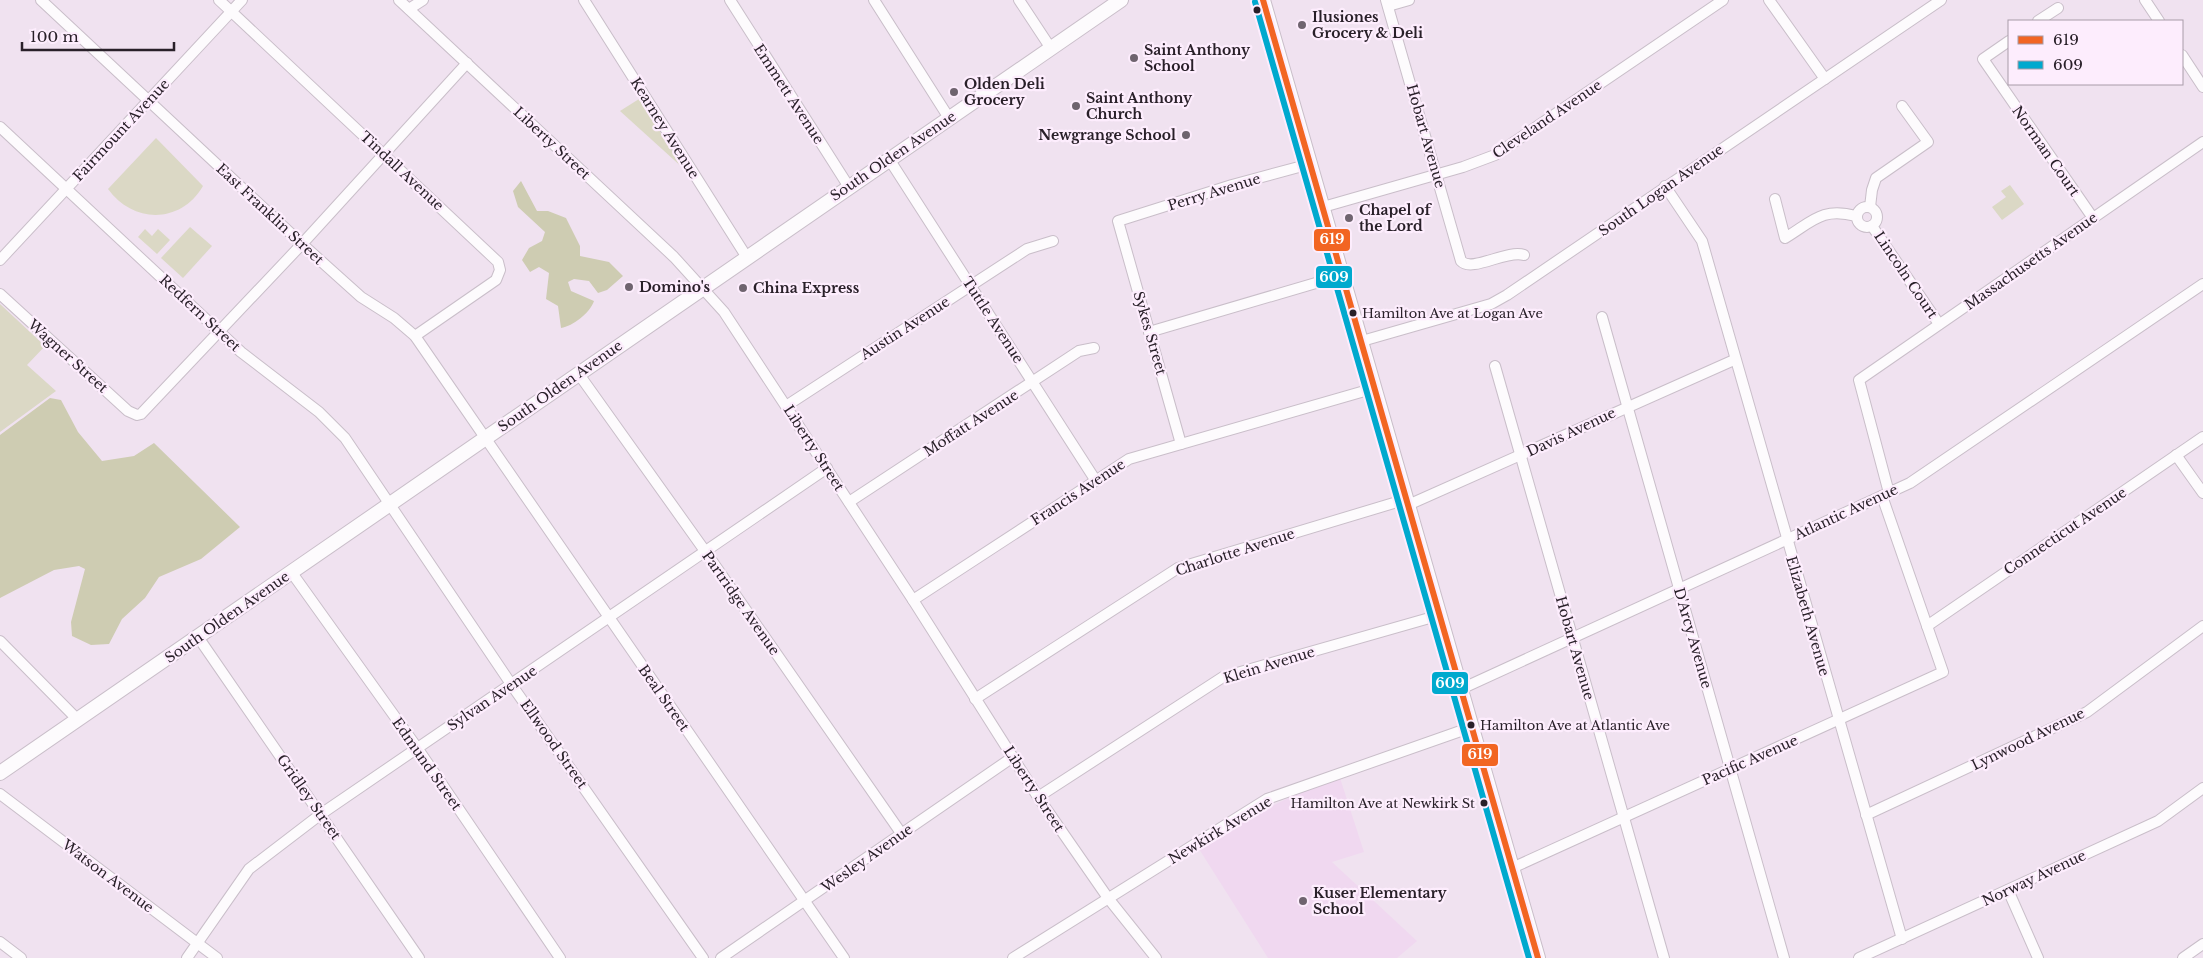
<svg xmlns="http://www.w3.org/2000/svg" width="2203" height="958" font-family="'Libre Baskerville',serif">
<rect width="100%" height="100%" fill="#f0e2f0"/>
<polygon fill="#f0d8f0" points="1340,778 1364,852 1332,862 1417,941 1397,958 1268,958 1199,849 1256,814 1292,796"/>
<g fill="#dbd8c5">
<polygon points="639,99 684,169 620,111"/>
<path d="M156 138 203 186C181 224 133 224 108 189Z"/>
<polygon points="2010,185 2024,204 2002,220 1992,207 2006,197 2001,191"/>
<polygon points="190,227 212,246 183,278 161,258"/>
<polygon points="145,229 152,236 158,229 170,240 157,254 138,237"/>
<polygon points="0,304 45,346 27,365 56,391 0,432"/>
</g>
<g fill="#ceccb2">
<path d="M521 181 537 211H548L566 218 580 246V256L609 262 623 276 607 290 598 293 589 281 574 279 568 282 571 291 594 301C590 313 573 326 561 328L558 306 546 299 549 273 539 267 530 272 522 260 529 248 542 241 545 232 518 207 513 191Z"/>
<polygon points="50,398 61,400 78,432 102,461 134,456 154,443 240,527 201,559 159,577 145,598 122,619 109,644 91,645 72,636 71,622 85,569 79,566 54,570 0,598 0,435"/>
</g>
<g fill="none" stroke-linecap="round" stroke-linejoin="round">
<g stroke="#c9bec9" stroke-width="12">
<g id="minor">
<polyline points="41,0 302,244 361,297 394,318 415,336 844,958"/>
<polyline points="219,0 498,262 500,270 496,280 415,336"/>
<polyline points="399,0 674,257 724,312 913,600 1038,797 1108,898 1156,958"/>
<polyline points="584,0 746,256"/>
<polyline points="730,0 849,187"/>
<polyline points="874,0 949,118"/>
<polyline points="1019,0 1050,47"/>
<path d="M1386 0 1461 261C1472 273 1507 249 1524 255"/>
<polyline points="1769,0 1825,79"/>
<polyline points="2145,0 2159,21"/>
<polyline points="1388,6 1409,0"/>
<polyline points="409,9 423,0"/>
<polyline points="2038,21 2058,8"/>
<polyline points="2009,41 1983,59 2093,218"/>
<polyline points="2182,55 2203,87"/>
<polyline points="0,127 241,352 319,412 345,438 511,684 703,958"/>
<polyline points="889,159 1096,481"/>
<polyline points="1665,186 1702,241 1902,939"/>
<path d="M1775 199 1785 238C1813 221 1822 207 1856 216"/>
<circle cx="1867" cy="217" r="10"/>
<polyline points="1323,207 1463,167 1495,155 1723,0"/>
<polyline points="1870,207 1872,190 1876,178 1928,142 1902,106"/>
<polyline points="1872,226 1939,324"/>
<polyline points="0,260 242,0"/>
<polyline points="0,294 128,411 137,415 141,414 302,244 467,63"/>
<polyline points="1602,317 1784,958"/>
<polyline points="1149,332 1343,275"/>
<polyline points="1362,341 1491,304 1507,295 1941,0"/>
<polyline points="1495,366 1664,958"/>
<polyline points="578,373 705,551 901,833"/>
<polyline points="786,406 1027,249 1053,241"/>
<polyline points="1181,444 1118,221 1232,185 1310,164"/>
<polyline points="2176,455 2203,493"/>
<polyline points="1889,493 1859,380 2203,142"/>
<polyline points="849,502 1079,351 1094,348"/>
<polyline points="1408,505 1734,360"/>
<polyline points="292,573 418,749 560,958"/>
<polyline points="913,600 1129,459 1375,388"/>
<polyline points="1927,626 2203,437"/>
<polyline points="198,637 419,958"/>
<polyline points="0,641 78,720"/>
<polyline points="1461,689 1910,483 2203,284"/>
<polyline points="975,699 1178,568 1407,499"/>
<polyline points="0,794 217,958"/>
<polyline points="1038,797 1223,677 1440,615"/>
<polyline points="1866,815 2087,712 2203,626"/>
<polyline points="1512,868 1943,672 1882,496"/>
<polyline points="2008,890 2038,958"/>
<polyline points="0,942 21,958"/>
<polyline points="187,958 249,869 321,814 827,468"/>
<polyline points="721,958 1013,757"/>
<polyline points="1013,958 1267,799 1472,727"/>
<polyline points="1859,958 2158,821 2203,788"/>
<polyline points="2183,958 2203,944"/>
</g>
</g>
<g stroke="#c9bec9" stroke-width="16">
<g id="major">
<polyline points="1263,0 1538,958"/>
<polyline points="0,773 1121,0"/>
</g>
</g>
<use href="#minor" stroke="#fdfbfd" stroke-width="10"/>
<use href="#major" stroke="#fdfbfd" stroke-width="14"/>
<g stroke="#fdedfd" stroke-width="10">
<polyline id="bus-1" points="1263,0 1538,958"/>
</g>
<g stroke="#fdedfd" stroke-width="10">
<polyline id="bus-2" points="1255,2 1529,958"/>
</g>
<use href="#bus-1" stroke="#f26522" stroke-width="6"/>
<use href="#bus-2" stroke="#00a9ce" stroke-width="6"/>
</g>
<g fill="#292029" stroke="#fdedfd" stroke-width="2">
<circle cx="1257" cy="10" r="4.5"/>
<circle cx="1353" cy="313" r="4.5"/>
<circle cx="1471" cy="725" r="4.5"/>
<circle cx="1484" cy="803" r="4.5"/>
</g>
<g fill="#6f646f" stroke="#fdedfd" stroke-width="2">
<circle cx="1302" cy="25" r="5"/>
<circle cx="1134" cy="58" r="5"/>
<circle cx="954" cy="92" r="5"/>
<circle cx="1076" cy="106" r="5"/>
<circle cx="1186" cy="135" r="5"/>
<circle cx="1349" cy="218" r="5"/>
<circle cx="629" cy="287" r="5"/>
<circle cx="743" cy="288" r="5"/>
<circle cx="1303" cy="901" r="5"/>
</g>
<g text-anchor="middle" stroke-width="4.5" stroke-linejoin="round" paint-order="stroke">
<g font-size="13" fill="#292029" stroke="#fdedfd" text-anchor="start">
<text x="1362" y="318">Hamilton Ave at Logan Ave</text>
<text x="1480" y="730">Hamilton Ave at Atlantic Ave</text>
<text x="1475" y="808" text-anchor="end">Hamilton Ave at Newkirk St</text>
</g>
<g font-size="14" font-weight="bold" fill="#292029" stroke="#fdedfd" text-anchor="start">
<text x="1312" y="22">Ilusiones<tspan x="1312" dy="16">Grocery &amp; Deli</tspan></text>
<text x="1144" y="55">Saint Anthony<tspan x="1144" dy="16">School</tspan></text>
<text x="964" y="89">Olden Deli<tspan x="964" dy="16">Grocery</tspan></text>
<text x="1086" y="103">Saint Anthony<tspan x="1086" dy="16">Church</tspan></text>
<text x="1176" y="140" text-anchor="end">Newgrange School</text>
<text x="1359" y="215">Chapel of<tspan x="1359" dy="16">the Lord</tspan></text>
<text x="639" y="292">Domino's</text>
<text x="753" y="293">China Express</text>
<text x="1313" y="898">Kuser Elementary<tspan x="1313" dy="16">School</tspan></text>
</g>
<g font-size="14" fill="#292029" stroke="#fdedfd">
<text transform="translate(789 94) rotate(57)" y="5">Emmett Avenue</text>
<text transform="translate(1547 119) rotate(-34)" y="5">Cleveland Avenue</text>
<text transform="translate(665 128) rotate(58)" y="5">Kearney Avenue</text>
<text transform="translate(121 130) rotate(-47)" y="5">Fairmount Avenue</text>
<text transform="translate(1426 136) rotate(74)" y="5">Hobart Avenue</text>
<text transform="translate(552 143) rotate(43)" y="5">Liberty Street</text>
<text transform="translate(2046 151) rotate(55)" y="5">Norman Court</text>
<text transform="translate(893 156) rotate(-34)" y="5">South Olden Avenue</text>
<text transform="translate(402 171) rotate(43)" y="5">Tindall Avenue</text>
<text transform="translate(1661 190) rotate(-35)" y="5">South Logan Avenue</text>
<text transform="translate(1214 192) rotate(-17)" y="5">Perry Avenue</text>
<text transform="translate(270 214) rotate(43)" y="5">East Franklin Street</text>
<text transform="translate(2031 261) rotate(-35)" y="5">Massachusetts Avenue</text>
<text transform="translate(1906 275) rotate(56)" y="5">Lincoln Court</text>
<text transform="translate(200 313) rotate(43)" y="5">Redfern Street</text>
<text transform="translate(993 320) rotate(57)" y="5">Tuttle Avenue</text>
<text transform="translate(905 328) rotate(-33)" y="5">Austin Avenue</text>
<text transform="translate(1150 333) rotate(74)" y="5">Sykes Street</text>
<text transform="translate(68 356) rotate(42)" y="5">Wagner Street</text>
<text transform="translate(560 386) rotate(-35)" y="5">South Olden Avenue</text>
<text transform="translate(971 423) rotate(-33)" y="5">Moffatt Avenue</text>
<text transform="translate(1571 432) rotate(-25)" y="5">Davis Avenue</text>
<text transform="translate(814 448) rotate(57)" y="5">Liberty Street</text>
<text transform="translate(1078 492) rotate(-33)" y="5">Francis Avenue</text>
<text transform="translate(1846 512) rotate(-25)" y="5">Atlantic Avenue</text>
<text transform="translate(2065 531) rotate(-34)" y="5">Connecticut Avenue</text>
<text transform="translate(1235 552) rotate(-18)" y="5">Charlotte Avenue</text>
<text transform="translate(741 603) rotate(55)" y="5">Partridge Avenue</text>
<text transform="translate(1808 616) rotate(74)" y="5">Elizabeth Avenue</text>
<text transform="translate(227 617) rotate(-35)" y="5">South Olden Avenue</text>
<text transform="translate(1693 638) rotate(74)" y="5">D'Arcy Avenue</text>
<text transform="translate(1575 648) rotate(74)" y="5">Hobart Avenue</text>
<text transform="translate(1269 665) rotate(-17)" y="5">Klein Avenue</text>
<text transform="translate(492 698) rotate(-34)" y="5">Sylvan Avenue</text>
<text transform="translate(664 698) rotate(55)" y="5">Beal Street</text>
<text transform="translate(2028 739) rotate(-26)" y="5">Lynwood Avenue</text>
<text transform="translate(554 744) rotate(55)" y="5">Ellwood Street</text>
<text transform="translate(1750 760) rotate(-24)" y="5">Pacific Avenue</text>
<text transform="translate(427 764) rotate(55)" y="5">Edmund Street</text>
<text transform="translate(1034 789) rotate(57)" y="5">Liberty Street</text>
<text transform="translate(309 797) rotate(55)" y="5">Gridley Street</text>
<text transform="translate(1220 830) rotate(-31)" y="5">Newkirk Avenue</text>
<text transform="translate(867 858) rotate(-35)" y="5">Wesley Avenue</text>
<text transform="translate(108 876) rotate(37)" y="5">Watson Avenue</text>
<text transform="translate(2034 878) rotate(-25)" y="5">Norway Avenue</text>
</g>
</g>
<g stroke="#fdedfd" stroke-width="2">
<rect x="1313" y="228" width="38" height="24" rx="5" fill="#f26522"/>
<rect x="1315" y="265" width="38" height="24" rx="5" fill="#00a9ce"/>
<rect x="1431" y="671" width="38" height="24" rx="5" fill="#00a9ce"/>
<rect x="1461" y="743" width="38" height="24" rx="5" fill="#f26522"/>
</g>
<g font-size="14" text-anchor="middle" font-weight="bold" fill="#fff">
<text x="1332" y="244">619</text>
<text x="1334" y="282">609</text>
<text x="1450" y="688">609</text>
<text x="1480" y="759">619</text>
</g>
<rect x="2008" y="20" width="175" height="65" fill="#fdedfd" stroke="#a89ba8"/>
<rect x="2018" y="36" width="25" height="8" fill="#f26522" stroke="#a89ba8"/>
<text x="2053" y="45" font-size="15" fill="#292029">619</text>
<rect x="2018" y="61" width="25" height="8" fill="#00a9ce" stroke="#a89ba8"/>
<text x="2053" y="70" font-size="15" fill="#292029">609</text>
<path d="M22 42v8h152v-8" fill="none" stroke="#292029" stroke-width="2.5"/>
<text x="30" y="42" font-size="15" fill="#292029" stroke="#fdedfd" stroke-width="4" paint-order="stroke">100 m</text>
</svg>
